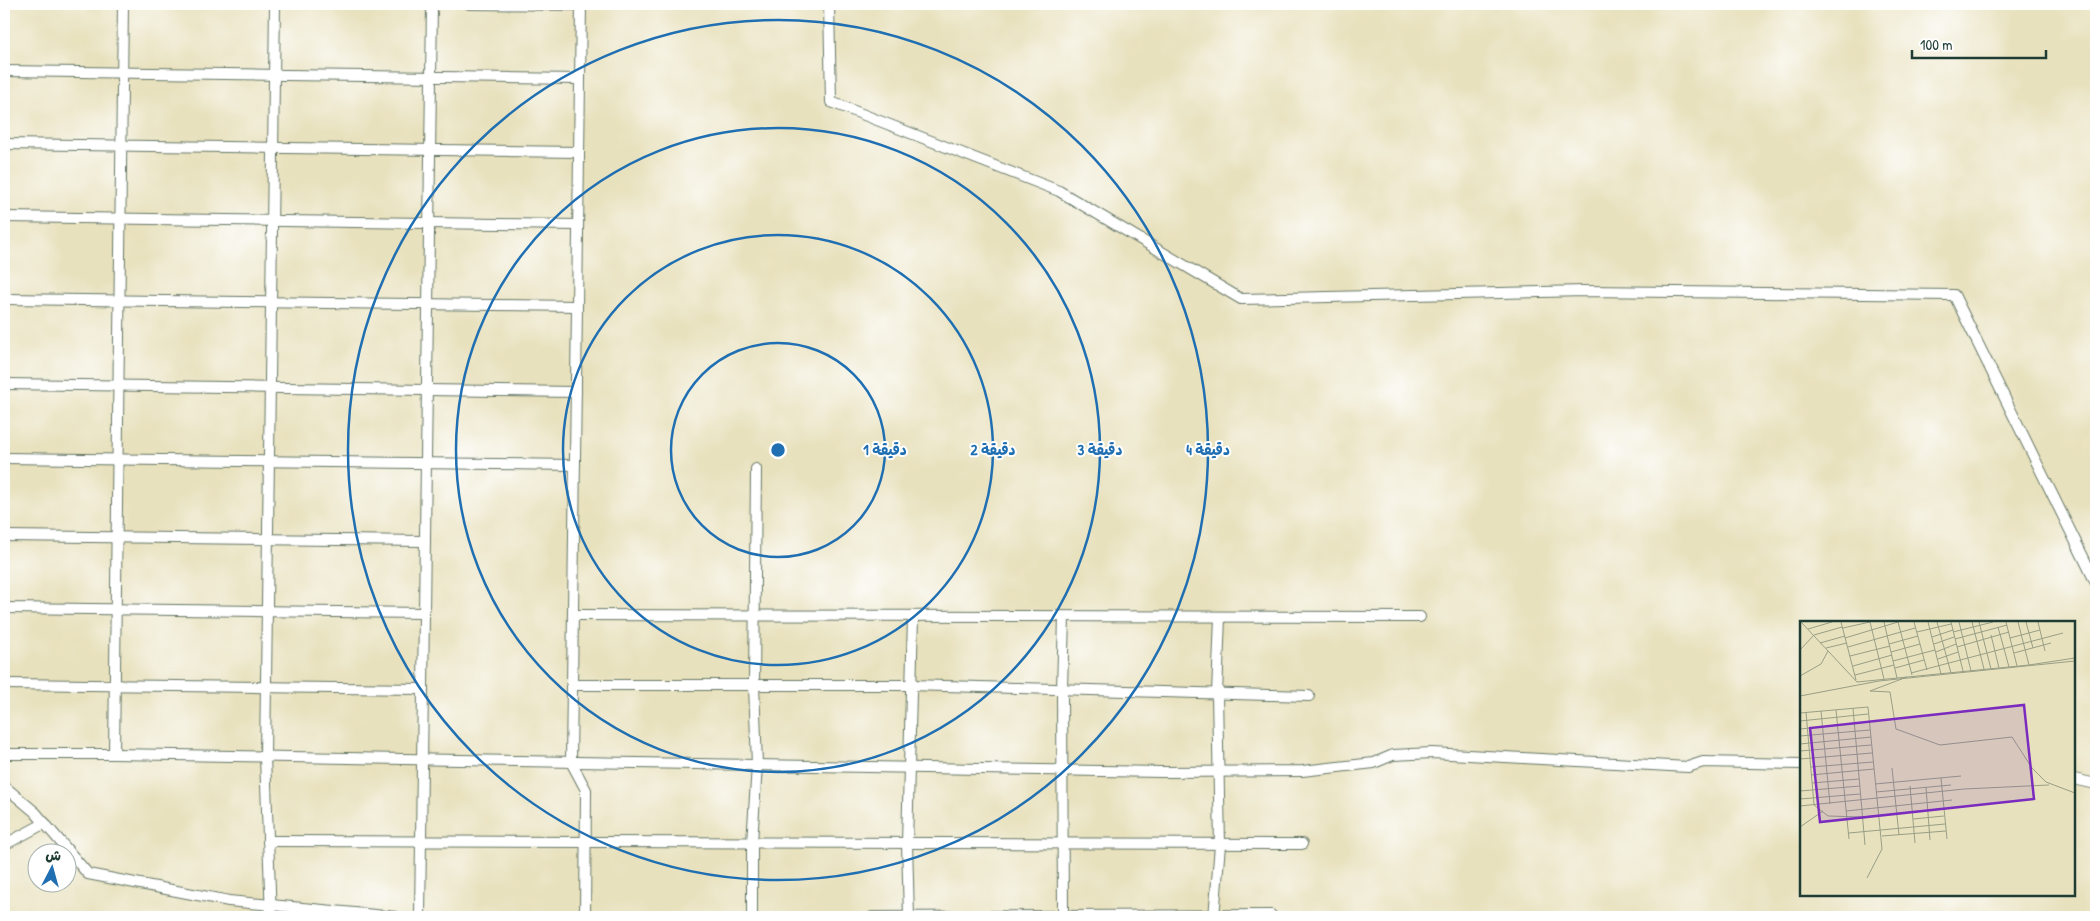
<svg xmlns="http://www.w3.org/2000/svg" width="2100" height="921" font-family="'Patrick Hand','Playpen Sans Arabic',sans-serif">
<rect width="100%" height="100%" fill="#fff"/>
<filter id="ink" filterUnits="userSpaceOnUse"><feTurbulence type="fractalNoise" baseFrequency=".02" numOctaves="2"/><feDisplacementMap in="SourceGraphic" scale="10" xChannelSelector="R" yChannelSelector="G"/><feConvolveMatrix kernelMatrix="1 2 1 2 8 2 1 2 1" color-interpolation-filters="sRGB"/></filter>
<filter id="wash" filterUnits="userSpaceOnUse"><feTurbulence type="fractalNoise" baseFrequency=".0096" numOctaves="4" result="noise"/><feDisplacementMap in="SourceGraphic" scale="20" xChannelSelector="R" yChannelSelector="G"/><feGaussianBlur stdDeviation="1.12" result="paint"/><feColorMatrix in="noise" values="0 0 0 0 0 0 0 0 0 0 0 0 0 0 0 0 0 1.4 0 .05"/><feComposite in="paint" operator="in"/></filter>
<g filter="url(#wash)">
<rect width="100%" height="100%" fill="#e8e1bd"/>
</g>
<g filter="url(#ink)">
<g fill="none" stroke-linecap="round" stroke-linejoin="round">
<g stroke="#657664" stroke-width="12">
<g id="minor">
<polyline points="469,4 581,5"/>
<polyline points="581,4 571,762 586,790 585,917"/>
<polyline points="829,4 831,102 1059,191 1241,299 1586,291 1954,295 2096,583"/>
<polyline points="4,71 580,79"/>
<polyline points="4,144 579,152"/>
<polyline points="4,217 578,225"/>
<polyline points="4,299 577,306"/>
<polyline points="4,384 576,392"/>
<polyline points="4,458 575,465"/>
<polyline points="4,536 425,541"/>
<polyline points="4,608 424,613"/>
<polyline points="573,615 1420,617"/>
<polyline points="4,684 423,689"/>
<polyline points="572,685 910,685 1309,696"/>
<polyline points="4,754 114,754 1162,772 1302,771 1374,763 1393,755 1432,753 1688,767 1703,762 1801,764"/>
<polyline points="114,754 123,4"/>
<polyline points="2074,779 2096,784"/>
<polyline points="4,786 35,812 88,874 229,901 396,917"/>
<polyline points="268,841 1302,844"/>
<polyline points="4,845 45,823"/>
<polyline points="271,917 265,757 275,4"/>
<polyline points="420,917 432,4"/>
<polyline points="564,917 606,917"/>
<polyline points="752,917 752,843 757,765 754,685 756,469"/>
<polyline points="872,917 1271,915"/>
<polyline points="909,917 907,843 913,617"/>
<polyline points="1063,917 1062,689 1064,617"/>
<polyline points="1214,917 1220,845 1217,694 1220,617"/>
</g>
</g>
<use href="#minor" stroke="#fff" stroke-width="10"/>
</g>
</g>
<g fill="none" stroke="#1f6fb2" stroke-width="2.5">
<circle cx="778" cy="450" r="107"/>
<circle cx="778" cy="450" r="215"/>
<circle cx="778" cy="450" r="322"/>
<circle cx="778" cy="450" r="430"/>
</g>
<g transform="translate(1800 621)">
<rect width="275" height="275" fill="#e8e1bd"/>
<path fill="none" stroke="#989f86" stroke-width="1" d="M1 1 57 61M41 1 56 59M70 1 84 58M84 1 97 57M98 1 112 54M114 1 127 49M128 1 141 53M137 1 151 52M151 1 163 50M159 1 171 50M172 1 184 48M179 1 191 48M206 1 217 45M218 1 229 44M226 1 233 27M238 1 245 30M198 6 209 46M43 7 70 1M8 8 32 1M117 11 151 3M153 11 193 1M191 14 199 47M132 16 153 9M45 17 98 1M210 17 240 9M155 18 207 4M20 22 45 15M89 23 118 15M134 23 154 16M48 26 115 7M157 26 209 11M26 27 47 22M0 29 14 14 42 6M91 31 120 23M136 31 156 23M214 32 251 22M50 35 90 25M138 38 158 31M93 40 135 29M53 45 92 34M95 47 124 39M111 52 263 12M55 54 94 44M0 55 21 43 28 30M107 56 70 70 90 71 96 108 140 124 212 116 232 147 246 161 275 172M57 61 229 44 275 37M0 75 79 60 275 40M53 87 65 224M36 89 49 218M21 90 30 183M6 91 14 184 28 195 63 196 149 187M0 92 68 86 82 228 67 257M0 100 68 93M0 108 69 101M0 115 70 109M0 123 71 116M0 130 71 124M0 138 72 132M11 146 73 141M92 147 99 214M11 154 74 148M141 157 147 218M12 162 59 158M75 163 161 155M110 165 115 222M126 166 130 219M0 170 60 165M76 171 151 164M0 178 60 173M0 185 164 168 249 164M46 190 152 179M113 198 144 195M0 206 23 190M49 212 145 203M82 215 146 210"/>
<path fill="#7b2cbf" fill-opacity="0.15" stroke="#7b2cbf" stroke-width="2.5" d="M224 84 234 178 20 201 10 107Z"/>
<rect width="275" height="275" fill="none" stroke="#1f3d34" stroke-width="2.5"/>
</g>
<circle cx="778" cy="450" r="8" fill="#1f6fb2" stroke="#fff" stroke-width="2.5"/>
<g font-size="15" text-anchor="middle" font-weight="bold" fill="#1f6fb2" stroke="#fff" stroke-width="4" stroke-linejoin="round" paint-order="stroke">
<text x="885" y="455">1 دقيقة</text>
<text x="993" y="455">2 دقيقة</text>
<text x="1100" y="455">3 دقيقة</text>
<text x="1208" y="455">4 دقيقة</text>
</g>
<rect width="2100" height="921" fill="none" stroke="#fff" stroke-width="20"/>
<g transform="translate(52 868) rotate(6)"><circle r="24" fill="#ffffff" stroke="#a5b1ae"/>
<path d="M0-4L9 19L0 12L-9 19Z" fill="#1f6fb2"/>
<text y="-8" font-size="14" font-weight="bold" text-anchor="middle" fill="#1f3d34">ش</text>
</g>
<path d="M1912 50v8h134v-8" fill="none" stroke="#1f3d34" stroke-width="2.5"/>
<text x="1920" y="50" font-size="15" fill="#1f3d34" stroke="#ffffff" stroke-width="4" paint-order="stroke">100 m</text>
</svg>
